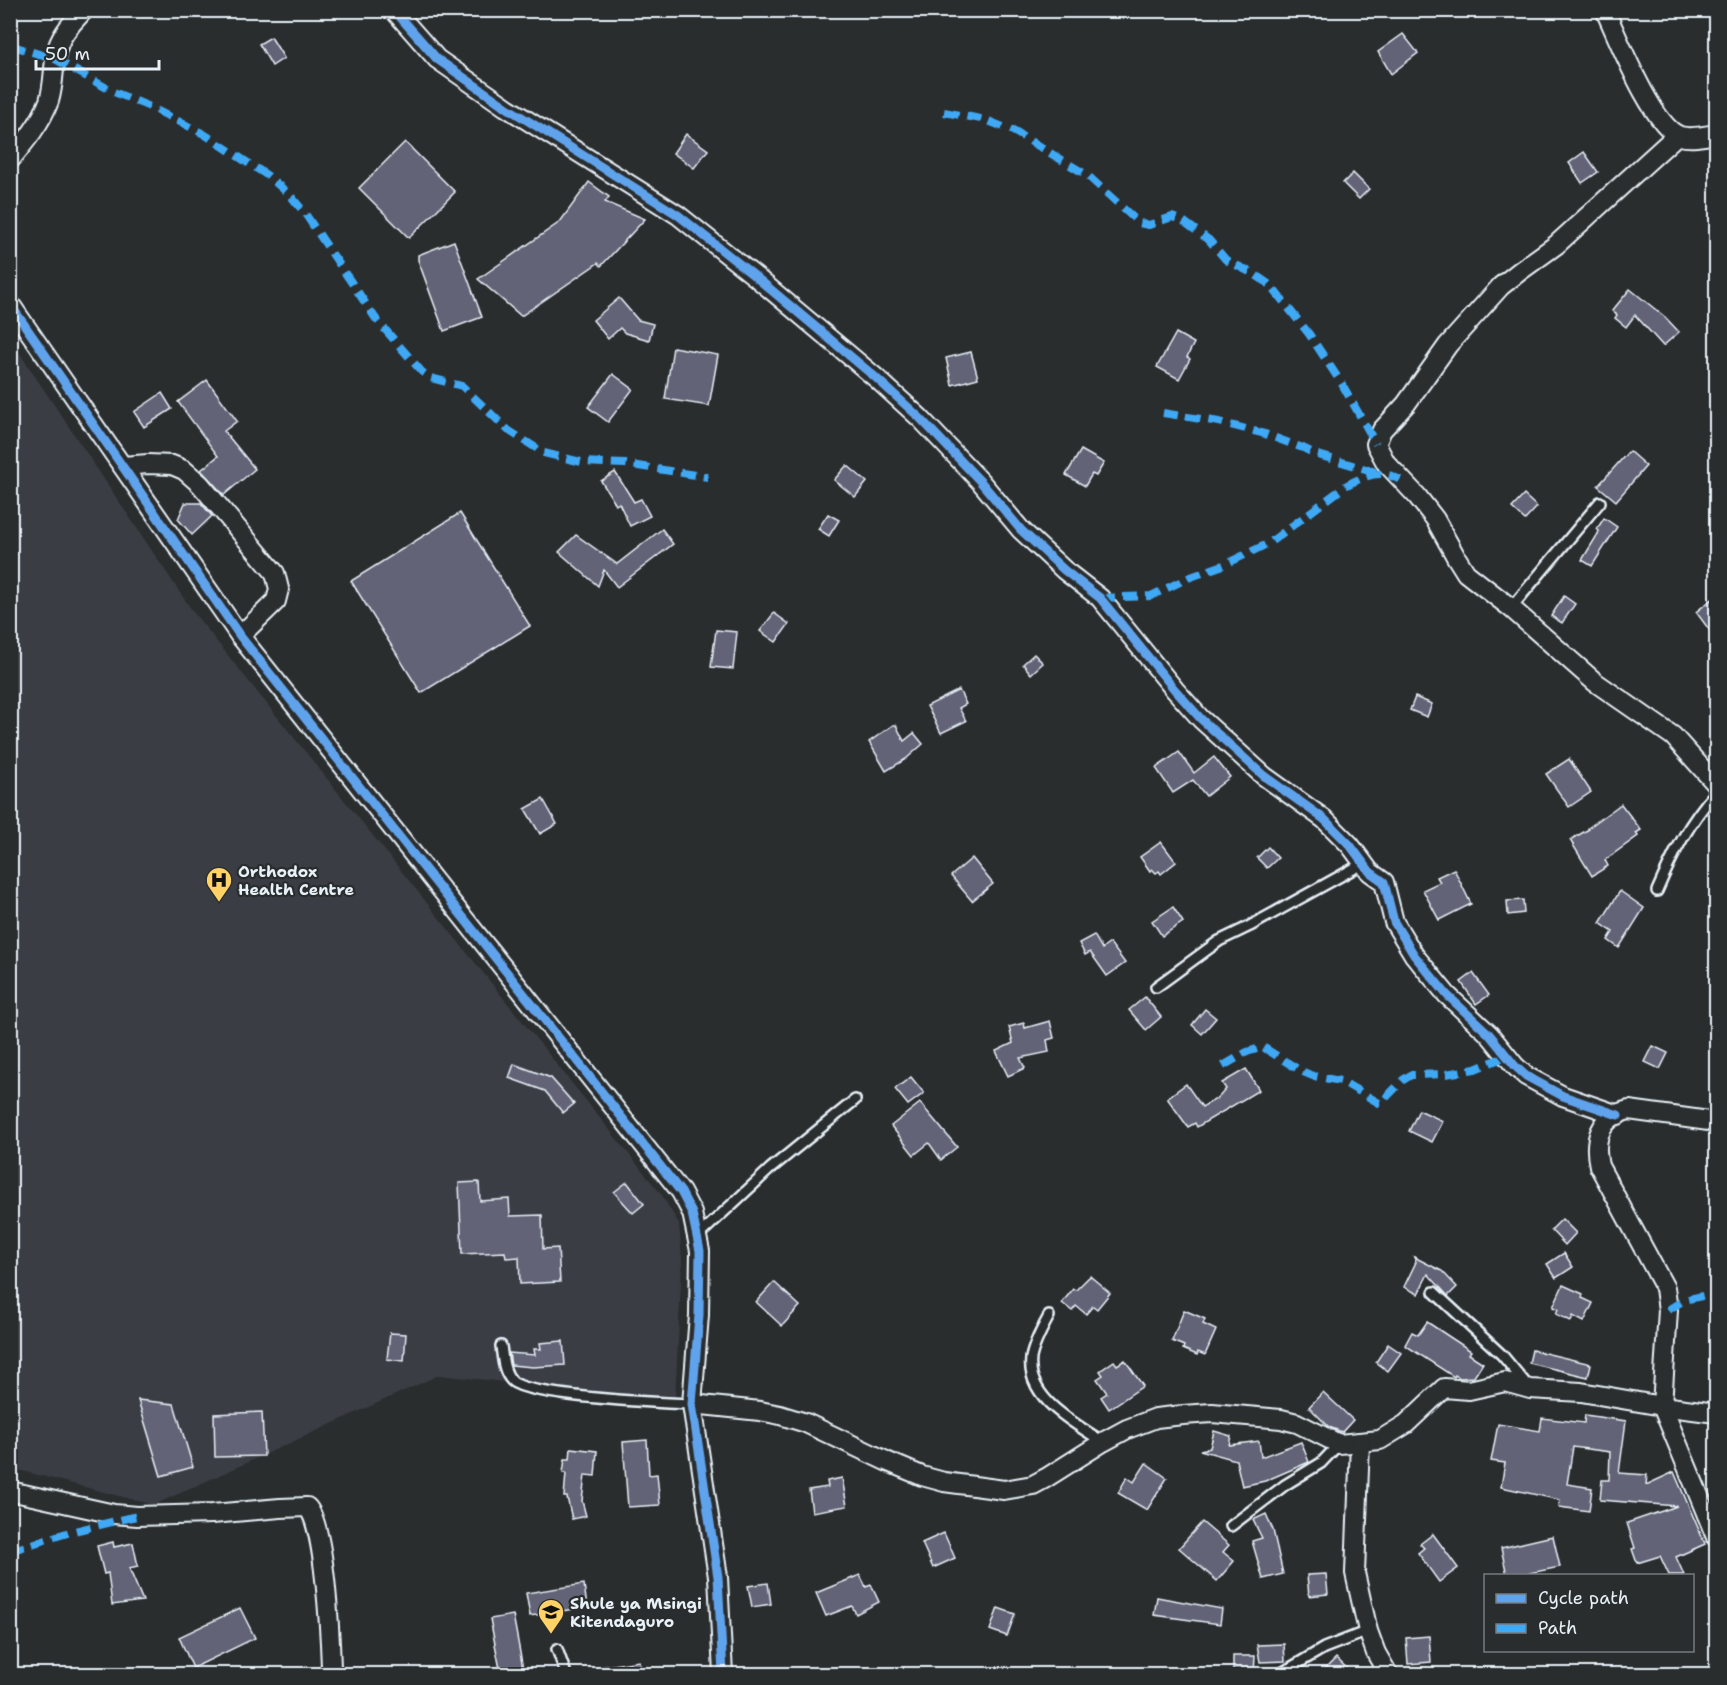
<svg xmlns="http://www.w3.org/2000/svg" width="1727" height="1685" font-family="'Shantell Sans',sans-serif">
<rect width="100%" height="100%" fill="#2a2d2e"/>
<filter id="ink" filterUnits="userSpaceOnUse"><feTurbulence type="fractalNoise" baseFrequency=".0167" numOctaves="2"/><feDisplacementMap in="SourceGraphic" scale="12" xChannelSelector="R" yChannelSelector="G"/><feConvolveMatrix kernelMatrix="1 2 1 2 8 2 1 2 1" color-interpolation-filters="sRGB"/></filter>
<g filter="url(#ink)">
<polygon fill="#3b3e44" points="10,339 193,612 661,1194 679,1224 682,1261 675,1400 439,1375 154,1505 11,1468"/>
<g fill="#626476" stroke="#e8f1f8" stroke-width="1.5">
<polygon points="1403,34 1418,53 1391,74 1378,52"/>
<polygon points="271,37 284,58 272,66 259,44"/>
<polygon points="686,134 708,150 694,168 673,153"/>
<polygon points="405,142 455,192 409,238 359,188"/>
<polygon points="1584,152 1598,172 1582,183 1569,163"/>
<polygon points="1353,173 1369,189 1359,199 1343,183"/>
<polygon points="589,182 609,197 605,202 645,219 601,266 598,263 521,316 478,279 560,222"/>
<polygon points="454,241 482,317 444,331 418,260 418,255"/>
<polygon points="1630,289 1665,317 1679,332 1663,346 1635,315 1626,327 1615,318 1617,315 1612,311"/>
<polygon points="619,298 638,320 653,324 649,340 625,333 620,328 608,339 593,320"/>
<polygon points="1176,333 1194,343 1187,357 1190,359 1179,379 1157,367"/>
<polygon points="673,347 718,355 709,406 665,399"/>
<polygon points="971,352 978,378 952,385 946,358"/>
<polygon points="613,374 633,389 608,422 588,407"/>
<polygon points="207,380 237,421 224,431 255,469 224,495 201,470 218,456 178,402"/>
<polygon points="162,393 172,409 144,427 134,412"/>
<polygon points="1081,450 1104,463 1096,476 1092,474 1085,486 1066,475"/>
<polygon points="1629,451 1646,466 1616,501 1598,486"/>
<polygon points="847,465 867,482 855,497 834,480"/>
<polygon points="615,472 634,502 641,499 650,516 630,526 619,503 616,505 601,481"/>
<polygon points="1524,495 1537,507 1525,520 1512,508"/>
<polygon points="185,503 201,503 212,516 192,535 178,519"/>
<polygon points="460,513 530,626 421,693 351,581"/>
<polygon points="828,514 839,520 829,536 818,529"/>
<polygon points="1604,518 1617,527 1592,566 1582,560 1598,534 1599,531 1597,529"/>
<polygon points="662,529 673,544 617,587 604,570 598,586 559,552 576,535 617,564"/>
<polygon points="1564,596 1575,604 1562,623 1551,616"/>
<polygon points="1716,596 1716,639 1696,612"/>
<polygon points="774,613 789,624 776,642 760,631"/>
<polygon points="716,630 737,632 733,669 711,667"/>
<polygon points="1034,654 1043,663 1031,674 1023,664"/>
<polygon points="959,690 966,704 959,708 966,721 941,733 927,706"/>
<polygon points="1415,697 1432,704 1427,717 1410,710"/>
<polygon points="893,725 896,725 904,741 914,733 923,744 906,759 886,771 869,742"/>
<polygon points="1179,752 1194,773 1214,757 1230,777 1206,796 1193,780 1173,793 1156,768"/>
<polygon points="1569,759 1591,792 1569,807 1546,774"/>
<polygon points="543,799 557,824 540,834 525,809"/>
<polygon points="1621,804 1641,830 1636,833 1638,836 1605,860 1608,866 1592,876 1570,840 1589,829 1588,828"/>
<polygon points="1161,842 1176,862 1161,874 1159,871 1156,873 1152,869 1150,871 1140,857"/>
<polygon points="1268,847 1278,858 1267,868 1257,858"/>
<polygon points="972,858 993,884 972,901 951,876"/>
<polygon points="1454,869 1471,904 1439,920 1423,890 1440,882 1437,877"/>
<polygon points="1620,891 1644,908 1619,948 1608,940 1613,932 1600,923"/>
<polygon points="1523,900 1524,913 1508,915 1507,901"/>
<polygon points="1173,907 1183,922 1162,936 1152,921"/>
<polygon points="1094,935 1102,949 1110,943 1125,963 1107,976 1090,952 1085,955 1079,943"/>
<polygon points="1473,973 1489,995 1476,1004 1461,982"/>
<polygon points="1145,997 1161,1017 1146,1030 1129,1010"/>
<polygon points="1205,1009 1216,1018 1202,1034 1192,1025"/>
<polygon points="1050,1021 1054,1038 1047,1040 1049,1052 1020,1058 1025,1068 1008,1076 996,1051 1013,1043 1009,1027 1024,1023 1025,1028"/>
<polygon points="1653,1046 1668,1053 1660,1069 1645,1062"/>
<polygon points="514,1064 551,1078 574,1104 563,1113 545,1091 509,1078"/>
<polygon points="1246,1069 1259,1090 1197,1127 1195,1123 1188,1127 1167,1098 1186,1084 1202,1107 1218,1098 1226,1089 1222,1083"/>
<polygon points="911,1077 924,1093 908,1105 895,1089"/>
<polygon points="920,1103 957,1147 941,1160 929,1143 914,1155 891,1126"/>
<polygon points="1419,1110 1443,1121 1432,1142 1409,1131"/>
<polygon points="479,1182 480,1201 509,1199 510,1216 542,1215 543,1249 558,1248 560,1282 520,1284 519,1257 506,1258 505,1252 462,1254 459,1183"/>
<polygon points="627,1182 644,1204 633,1213 614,1192"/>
<polygon points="1562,1219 1576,1233 1565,1245 1551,1230"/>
<polygon points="1564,1253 1573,1267 1556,1278 1547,1264"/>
<polygon points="1414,1257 1442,1271 1457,1287 1448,1296 1428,1274 1418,1294 1404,1287 1416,1262"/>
<polygon points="1090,1276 1110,1293 1097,1309 1093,1306 1086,1314 1076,1306 1072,1311 1062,1303 1073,1289 1076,1290"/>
<polygon points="774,1282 800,1306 782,1326 756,1302"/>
<polygon points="1563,1285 1583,1294 1582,1298 1593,1303 1584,1322 1573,1316 1571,1321 1556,1314 1558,1309 1553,1307"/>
<polygon points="1184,1310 1205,1319 1203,1324 1216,1330 1205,1355 1198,1352 1197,1355 1183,1349 1184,1346 1172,1341"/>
<polygon points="1427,1322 1471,1351 1469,1354 1483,1363 1474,1377 1460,1378 1455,1375 1454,1377 1405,1345 1412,1332 1418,1335"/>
<polygon points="390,1333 406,1334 404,1361 387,1359"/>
<polygon points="563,1341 565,1365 533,1367 511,1365 509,1353 535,1355 534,1349 541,1349 540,1343"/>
<polygon points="1388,1344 1401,1353 1388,1371 1376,1362"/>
<polygon points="1532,1350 1591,1364 1588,1377 1529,1363"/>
<polygon points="1125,1360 1143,1386 1109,1409 1101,1397 1107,1393 1097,1379 1103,1375 1100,1371 1114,1361 1117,1365"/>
<polygon points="1323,1392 1353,1420 1342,1432 1329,1427 1309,1407"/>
<polygon points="138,1400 174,1404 193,1467 161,1476"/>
<polygon points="262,1412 264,1456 215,1457 214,1414"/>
<polygon points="1585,1415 1626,1421 1619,1473 1647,1475 1646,1485 1674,1472 1705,1544 1676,1557 1684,1575 1669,1575 1660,1556 1637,1563 1632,1549 1635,1548 1627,1523 1677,1506 1600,1500 1602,1480 1609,1480 1610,1452 1573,1447 1567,1484 1592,1488 1589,1511 1559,1507 1560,1500 1501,1487 1505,1463 1491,1461 1498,1424 1540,1431 1542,1418 1584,1423"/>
<polygon points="1214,1431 1231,1436 1229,1445 1259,1441 1261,1457 1301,1442 1309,1462 1265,1481 1242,1486 1236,1460 1200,1450 1210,1448"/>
<polygon points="647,1440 649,1475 657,1474 660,1505 628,1507 623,1442"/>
<polygon points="571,1448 597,1451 595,1476 585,1475 582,1501 586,1516 572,1519 567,1497 564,1497 566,1473 563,1473 565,1459 570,1459"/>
<polygon points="1146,1463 1167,1478 1147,1510 1118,1493 1127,1477 1134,1482"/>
<polygon points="842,1478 847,1506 812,1512 809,1490 828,1487 827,1481"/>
<polygon points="1266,1514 1273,1530 1283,1574 1263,1579 1252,1541 1262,1538 1253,1520"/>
<polygon points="1202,1522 1229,1545 1223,1552 1234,1561 1217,1581 1179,1548"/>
<polygon points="944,1533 955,1558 933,1568 922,1543"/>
<polygon points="1433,1534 1458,1568 1439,1582 1418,1553 1424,1548 1420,1544"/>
<polygon points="1553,1536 1560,1567 1520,1575 1507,1575 1501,1548"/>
<polygon points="113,1542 114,1547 133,1543 138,1566 129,1568 143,1601 112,1605 108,1573 104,1574 97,1546"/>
<polygon points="1326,1574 1328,1594 1309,1596 1307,1575"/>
<polygon points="860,1575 866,1587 871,1585 879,1602 856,1614 852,1606 826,1616 816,1593"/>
<polygon points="768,1583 771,1604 752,1607 748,1586"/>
<polygon points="584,1584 587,1607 530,1616 526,1593"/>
<polygon points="1157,1597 1222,1609 1220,1624 1154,1615"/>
<polygon points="240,1608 255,1638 193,1668 179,1637"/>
<polygon points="998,1608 1015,1614 1007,1636 990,1630"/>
<polygon points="513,1615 524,1674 501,1674 490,1619"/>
<polygon points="1429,1636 1431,1662 1408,1664 1406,1638"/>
<polygon points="1284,1644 1285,1661 1260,1662 1257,1645"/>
<polygon points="1233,1656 1255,1656 1254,1674 1233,1674"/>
<polygon points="1336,1658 1353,1674 1320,1674"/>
<polygon points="639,1661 642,1674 601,1674 601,1667"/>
</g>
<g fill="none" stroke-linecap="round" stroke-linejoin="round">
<g stroke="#e8f1f8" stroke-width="14">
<g id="service">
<polyline points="1511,608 1600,502"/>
<path d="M1657 891C1673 854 1689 822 1716 792"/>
<polyline points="1156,987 1219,941 1250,926 1364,863"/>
<polyline points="698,1236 770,1169 855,1100"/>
<polyline points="1434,1292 1502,1355 1527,1385"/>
<path d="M1049 1316C1042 1329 1034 1343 1031 1358 1026 1399 1075 1423 1103 1442"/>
<path d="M501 1346C503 1359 503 1372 512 1381 529 1397 663 1403 692 1404"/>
<polyline points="1231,1526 1285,1485 1321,1463 1339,1444"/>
<polyline points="557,1649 566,1674"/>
<polyline points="1280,1674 1324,1648 1368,1631"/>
</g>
</g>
<g stroke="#e8f1f8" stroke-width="22">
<g id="minor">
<polyline points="394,10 437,59 506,107 678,215 757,278 875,377 920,418 980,481 1021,530 1064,570 1100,598 1175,690 1201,719 1264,776 1324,819 1350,845 1370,872 1384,882 1394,922 1414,955 1447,995 1489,1034 1515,1066 1526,1076 1563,1096 1618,1115"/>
<path d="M1605 10C1618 38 1652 126 1680 136 1691 139 1705 136 1716 134"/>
<polyline points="1677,135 1556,245 1520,271 1501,286 1448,345 1406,404 1382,430 1376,444 1386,463 1417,496 1435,519 1456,557 1466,573 1511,608 1595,682 1673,736 1716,784"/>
<path d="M10 160C25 142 41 123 49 101 54 85 53 69 56 54 59 36 72 23 84 10"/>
<polyline points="10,304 240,636 681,1192 692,1213 700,1251 699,1315 692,1404 718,1577 723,1674"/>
<polyline points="123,466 148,464 172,465 184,470 200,484 275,573 279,589 276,601 240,636"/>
<path d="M1716 1122 1629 1110C1599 1117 1593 1140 1599 1166L1665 1288 1668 1310 1662 1406 1716 1537"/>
<polyline points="692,1404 760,1411 780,1415 806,1423 886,1461 922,1476 944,1482 1004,1490 1033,1485 1046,1478 1103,1442 1127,1429 1156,1418 1183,1415 1212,1413 1281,1419 1297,1423 1339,1444 1380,1440 1406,1424 1444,1388 1469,1390 1505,1382 1530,1389 1581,1392 1662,1406 1716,1413"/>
<polyline points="1360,1442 1355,1573 1368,1631 1376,1653 1388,1674"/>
<path d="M10 1491 114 1514 137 1516 212 1514 280 1508 307 1507C325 1524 330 1638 331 1667L328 1674"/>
</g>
</g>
<use href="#service" stroke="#2a2d2e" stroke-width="9"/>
<use href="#minor" stroke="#2a2d2e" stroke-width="18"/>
<g stroke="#3fa9f5" stroke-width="8" stroke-dasharray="15 8" stroke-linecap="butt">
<polyline points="10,45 55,59 114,92 150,107 204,134 268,176 290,195 304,212 376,319 422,372 431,378 462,386 508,430 544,453 581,462 625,464 708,477"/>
<polyline points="944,112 986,120 1013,131 1087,175 1139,223 1149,225 1172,217 1183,221 1209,240 1226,260 1254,274 1270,285 1309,334 1342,384 1376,444"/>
<polyline points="1163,413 1219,422 1265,434 1303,448 1315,454 1376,472"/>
<path d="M1100 598 1151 596 1188 578 1226 564 1269 543 1347 485C1365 476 1381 468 1400 480"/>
<polyline points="1223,1066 1247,1052 1263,1047 1301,1071 1313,1076 1341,1081 1379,1103 1381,1103 1403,1080 1411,1075 1446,1074 1475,1069 1507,1056"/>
<polyline points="1668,1310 1684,1300 1716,1293"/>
<polyline points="10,1551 70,1532 137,1516"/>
</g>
<g stroke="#2a2d2e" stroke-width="13">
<g id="cycleway">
<polyline points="394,10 437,59 506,107 678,215 757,278 875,377 920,418 980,481 1021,530 1064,570 1100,598 1175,690 1201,719 1264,776 1324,819 1350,845 1370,872 1384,882 1394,922 1414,955 1447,995 1489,1034 1515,1066 1526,1076 1563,1096 1618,1115"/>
<polyline points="10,304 240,636 681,1192 692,1213 700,1251 699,1315 692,1404 718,1577 723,1674"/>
</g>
</g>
<use href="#cycleway" stroke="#60a3ed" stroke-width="9"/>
</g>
</g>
<defs>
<g id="hospital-pin" transform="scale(1.35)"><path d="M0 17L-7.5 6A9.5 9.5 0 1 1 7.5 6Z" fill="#ffd166" stroke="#2a2d2e"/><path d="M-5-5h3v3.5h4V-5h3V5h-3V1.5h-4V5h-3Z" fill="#111"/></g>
<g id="school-pin" transform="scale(1.35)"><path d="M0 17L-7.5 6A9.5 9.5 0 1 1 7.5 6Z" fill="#ffd166" stroke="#2a2d2e"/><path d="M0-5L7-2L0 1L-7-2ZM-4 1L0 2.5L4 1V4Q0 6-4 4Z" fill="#111"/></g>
</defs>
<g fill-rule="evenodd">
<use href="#hospital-pin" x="219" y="880"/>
<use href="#school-pin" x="551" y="1612"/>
</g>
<g text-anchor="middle" stroke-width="4.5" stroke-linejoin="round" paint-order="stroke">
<g font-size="16" font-weight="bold" fill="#e8f1f8" stroke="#2a2d2e" text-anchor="start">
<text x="238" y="877">Orthodox<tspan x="238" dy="18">Health Centre</tspan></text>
<text x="570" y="1609">Shule ya Msingi<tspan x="570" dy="18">Kitendaguro</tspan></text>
</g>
</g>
<rect width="1727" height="1685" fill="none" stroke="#2a2d2e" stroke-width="36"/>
<rect x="18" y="18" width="1691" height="1649" fill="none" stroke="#e8f1f8" stroke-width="2" filter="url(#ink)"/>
<rect x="1484" y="1574" width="210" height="78" fill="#2a2d2e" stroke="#767b7f" stroke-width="1.5"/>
<rect x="1496" y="1594" width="30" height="9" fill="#60a3ed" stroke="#767b7f" stroke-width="1.5"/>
<text x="1538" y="1604" font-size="18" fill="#e8f1f8">Cycle path</text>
<rect x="1496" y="1624" width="30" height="9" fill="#3fa9f5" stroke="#767b7f" stroke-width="1.5"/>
<text x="1538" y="1634" font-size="18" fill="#e8f1f8">Path</text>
<path d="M36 60v9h123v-9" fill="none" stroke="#e8f1f8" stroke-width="3"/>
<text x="45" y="60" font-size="18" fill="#e8f1f8" stroke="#2a2d2e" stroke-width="4.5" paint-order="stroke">50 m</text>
</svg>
